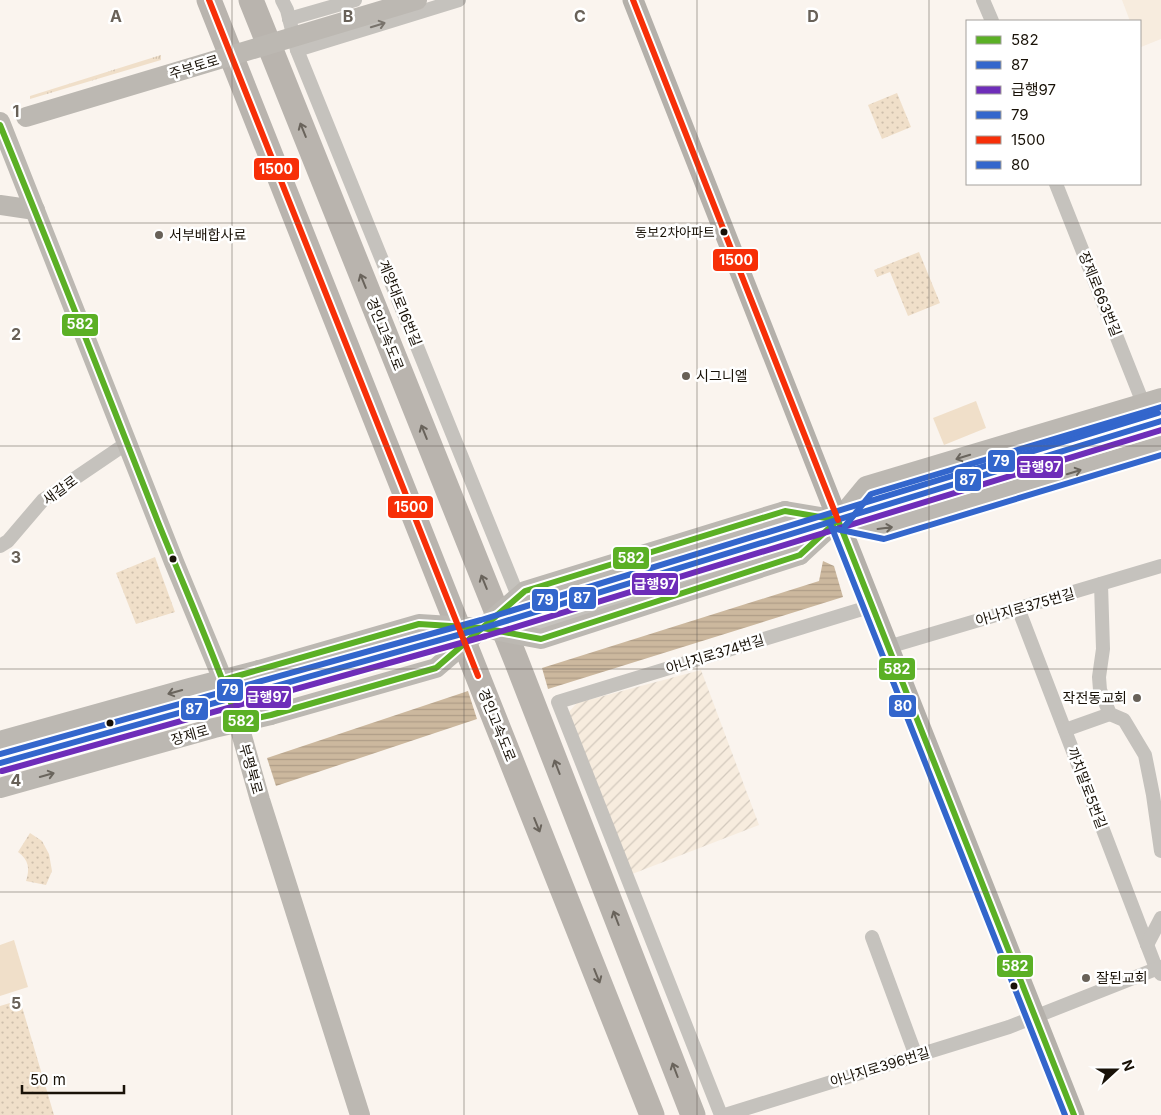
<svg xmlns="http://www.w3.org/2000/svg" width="1161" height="1115" font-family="Inter,'Noto Sans KR',sans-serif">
<defs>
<pattern id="industrial-furrows" width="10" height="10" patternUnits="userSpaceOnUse" patternTransform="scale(1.25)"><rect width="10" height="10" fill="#f7ecde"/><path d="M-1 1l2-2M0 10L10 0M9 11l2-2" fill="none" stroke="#d3c9bd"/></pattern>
<pattern id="grass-tufts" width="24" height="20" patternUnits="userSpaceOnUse" patternTransform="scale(1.25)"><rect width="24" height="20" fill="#f0dfc9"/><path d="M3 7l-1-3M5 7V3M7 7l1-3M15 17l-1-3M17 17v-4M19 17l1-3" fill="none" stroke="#cdbeab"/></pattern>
<pattern id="park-dots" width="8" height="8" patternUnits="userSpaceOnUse" patternTransform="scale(1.25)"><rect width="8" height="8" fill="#f0dfc9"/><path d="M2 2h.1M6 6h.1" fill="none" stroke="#cdbeab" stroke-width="1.8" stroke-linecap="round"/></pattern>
<pattern id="water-rules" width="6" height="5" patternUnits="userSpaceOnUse" patternTransform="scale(1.25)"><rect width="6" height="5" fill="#ccb89e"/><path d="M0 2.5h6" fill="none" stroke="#af9d87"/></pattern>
</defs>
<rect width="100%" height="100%" fill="#faf4ee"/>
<polygon fill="#f7ecde" points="1122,0 1161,0 1161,39 1141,47 1140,45 1140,21 1130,21"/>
<polygon fill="url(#industrial-furrows)" points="701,670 759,825 627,876 568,713 577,703"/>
<polygon fill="url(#grass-tufts)" points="161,55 161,60 30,99 30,96"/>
<g fill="url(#park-dots)">
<polygon points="897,93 911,127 882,139 868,105"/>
<polygon points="919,252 940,303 908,316 890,272 877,277 874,270"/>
<polygon points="155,557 175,612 136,624 116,573"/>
<path d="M30 833 42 841 49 854 52 871 46 885 26 881C30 869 29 860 18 852Z"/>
<polygon points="20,1000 54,1115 0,1115 0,1006"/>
</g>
<g fill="#f0dfc9">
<polygon points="976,401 986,428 944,445 933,418"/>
<polygon points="14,940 28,987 0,996 0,945"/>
</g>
<g fill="url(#water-rules)">
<polygon points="823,561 834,566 843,597 548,689 542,668 819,581"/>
<polygon points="468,691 477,719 276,786 267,758"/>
</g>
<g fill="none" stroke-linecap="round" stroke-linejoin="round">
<g stroke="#c5c2bd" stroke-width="14">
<polyline points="282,0 287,10 297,50 531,628 798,543 814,534"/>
<polyline points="983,0 992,21"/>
<polyline points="289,19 355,0"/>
<polyline points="297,50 459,0"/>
<polyline points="1056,184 1143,403"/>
<polyline points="0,546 8,541 43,500 127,443"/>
<polyline points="1101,584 1103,649 1099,677 1100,690 1110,714 1124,720 1145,755 1153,795 1161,851"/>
<polyline points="521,604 792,523 811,522"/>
<polyline points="1018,608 1156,968 1161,974"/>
<polyline points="888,647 1161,566"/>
<polyline points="1065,730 1110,714"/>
<polyline points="872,937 916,1056"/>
<polyline points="1147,945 1161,918"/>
<polyline points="721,1115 558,702 872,606"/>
<polyline points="725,1115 1009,1027 1161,967"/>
</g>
<g stroke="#bcb8b2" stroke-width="20">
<polyline points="0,122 174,562 223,680 238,722 260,800 360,1115"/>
<polyline points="0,205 35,210"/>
<polyline points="785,511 838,520 882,530 1161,446"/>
<polyline points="800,555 838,520 866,486 1161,398"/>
<polyline points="0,741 190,688 259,670"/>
<polyline points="0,788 214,728 271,715"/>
</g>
<polyline stroke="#b4b0aa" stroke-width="21" points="633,0 838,520 1074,1115"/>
<g stroke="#b9b4ae" stroke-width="25">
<polyline points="209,0 652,1115"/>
<polyline points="251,0 516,660 693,1115"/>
</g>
<g stroke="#bcb8b2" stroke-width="20">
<polyline points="26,117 417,0"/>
<polyline points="259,670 419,624 483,628 541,639 800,555"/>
<polyline points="271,715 436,668 525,591 785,511"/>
<polyline points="0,763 483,628 1161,421"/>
</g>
<g stroke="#fff" stroke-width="10">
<g id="bus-1">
<path d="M0 125C54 257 106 389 158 522 185 589 214 654 238 722L271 715 436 668 525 591 785 511 838 520"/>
<polyline points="838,520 1074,1115"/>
<polyline points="223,680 419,624 483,628 541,639 800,555 838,520"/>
</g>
</g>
<g stroke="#fff" stroke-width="10">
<polyline id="bus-2" points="0,763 483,628 1161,421"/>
</g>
<g stroke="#fff" stroke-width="10">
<polyline id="bus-3" points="2,771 486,636 1161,430"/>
</g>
<g stroke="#fff" stroke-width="10">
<polyline id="bus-4" points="0,754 481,620 1158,413"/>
</g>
<g stroke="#fff" stroke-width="10">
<g id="bus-5">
<polyline points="209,0 478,676"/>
<polyline points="633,0 838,520"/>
</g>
</g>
<g stroke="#fff" stroke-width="10">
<g id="bus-6">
<polyline points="830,523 1065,1115"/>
<polyline points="845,526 871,494 1161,407"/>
<polyline points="836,529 884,539 1161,455"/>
</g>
</g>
<use href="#bus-1" stroke="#5bb025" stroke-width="6"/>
<use href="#bus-2" stroke="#36c" stroke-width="6"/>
<use href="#bus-3" stroke="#6e2db9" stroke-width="6"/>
<use href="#bus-4" stroke="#36c" stroke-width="6"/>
<use href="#bus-5" stroke="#f72f08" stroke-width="6"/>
<use href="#bus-6" stroke="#36c" stroke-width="6"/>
</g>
<defs><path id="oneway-shaft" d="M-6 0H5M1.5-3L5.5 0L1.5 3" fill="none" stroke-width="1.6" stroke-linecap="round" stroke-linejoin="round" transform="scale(1.25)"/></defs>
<use stroke="#78736c" href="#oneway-shaft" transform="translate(378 25) rotate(-17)"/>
<g stroke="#69635b">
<use href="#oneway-shaft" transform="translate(303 130) rotate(-112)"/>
<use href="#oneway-shaft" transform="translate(363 281) rotate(-112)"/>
<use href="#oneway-shaft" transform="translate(424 432) rotate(-112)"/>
<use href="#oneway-shaft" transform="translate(484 582) rotate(-112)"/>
<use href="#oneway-shaft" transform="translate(557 767) rotate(-111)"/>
<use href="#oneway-shaft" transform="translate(537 825) rotate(68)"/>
<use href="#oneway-shaft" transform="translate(616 918) rotate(-111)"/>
<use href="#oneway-shaft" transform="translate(597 976) rotate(68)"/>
<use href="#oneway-shaft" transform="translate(675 1070) rotate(-111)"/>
</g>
<g stroke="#6a655d">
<use href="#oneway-shaft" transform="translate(963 457) rotate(163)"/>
<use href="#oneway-shaft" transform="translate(1074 472) rotate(-17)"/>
<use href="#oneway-shaft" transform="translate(885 528) rotate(-7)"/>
<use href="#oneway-shaft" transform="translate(175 692) rotate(164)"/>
<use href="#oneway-shaft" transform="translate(47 775) rotate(-16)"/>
</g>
<path fill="none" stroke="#686158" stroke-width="1" stroke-opacity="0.55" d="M232 0V1115M464 0V1115M697 0V1115M929 0V1115M0 223H1161M0 446H1161M0 669H1161M0 892H1161"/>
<g fill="#191208" stroke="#fff" stroke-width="2">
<circle cx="724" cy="232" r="4.5"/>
<circle cx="173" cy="559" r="4.5"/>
<circle cx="110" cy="723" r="4.5"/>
<circle cx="1014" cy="986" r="4.5"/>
</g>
<g fill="#686158" stroke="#fff" stroke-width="2">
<circle cx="159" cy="235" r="5"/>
<circle cx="686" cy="376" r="5"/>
<circle cx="1137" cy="698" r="5"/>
<circle cx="1086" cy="978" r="5"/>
</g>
<g text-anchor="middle" stroke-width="5" stroke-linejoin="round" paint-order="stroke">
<g font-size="13" fill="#191208" stroke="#fff" text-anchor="end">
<text x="715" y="237">동보2차아파트</text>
</g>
<g font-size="14" fill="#191208" stroke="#fff">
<text transform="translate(194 67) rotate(-17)" y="5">주부토로</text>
<text transform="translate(1100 294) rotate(68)" y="5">장제로663번길</text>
<text transform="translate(400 303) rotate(68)" y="5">계양대로16번길</text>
<text transform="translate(385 334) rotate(68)" y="5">경인고속도로</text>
<text transform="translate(60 490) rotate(-36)" y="5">새갈로</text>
<text transform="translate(1025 607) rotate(-16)" y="5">아나지로375번길</text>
<text transform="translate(715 654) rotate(-17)" y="5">아나지로374번길</text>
<text transform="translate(497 725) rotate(68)" y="5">경인고속도로</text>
<text transform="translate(190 735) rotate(-16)" y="5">장제로</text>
<text transform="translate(251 769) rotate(74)" y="5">부평북로</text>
<text transform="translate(1087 788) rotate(69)" y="5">까치말로5번길</text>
<text transform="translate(880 1067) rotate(-17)" y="5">아나지로396번길</text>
</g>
<g font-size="14" fill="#191208" stroke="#fff" text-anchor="start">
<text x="169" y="240">서부배합사료</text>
<text x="696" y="381">시그니엘</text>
<text x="1127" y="703" text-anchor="end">작전동교회</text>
<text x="1096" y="983">잘된교회</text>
</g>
</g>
<g font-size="16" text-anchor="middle" font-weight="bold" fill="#686158" stroke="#fff" stroke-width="5" stroke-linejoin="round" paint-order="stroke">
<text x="116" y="22">A</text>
<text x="348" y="22">B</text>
<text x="580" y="22">C</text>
<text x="813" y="22">D</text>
<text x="16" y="117">1</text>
<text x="16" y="340">2</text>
<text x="16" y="563">3</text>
<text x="16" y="786">4</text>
<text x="16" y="1009">5</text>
</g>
<g stroke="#fff" stroke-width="2">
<rect x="253" y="157" width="47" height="24" rx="5" fill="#f72f08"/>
<rect x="712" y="248" width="47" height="24" rx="5" fill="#f72f08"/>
<rect x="61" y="313" width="38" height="24" rx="5" fill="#5bb025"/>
<rect x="987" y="449" width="29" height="24" rx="5" fill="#36c"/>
<rect x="1016" y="455" width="48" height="24" rx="5" fill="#6e2db9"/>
<rect x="954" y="468" width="28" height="24" rx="5" fill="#36c"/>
<rect x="387" y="495" width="47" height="24" rx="5" fill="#f72f08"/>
<rect x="612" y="546" width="38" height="24" rx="5" fill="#5bb025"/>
<rect x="631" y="572" width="48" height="24" rx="5" fill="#6e2db9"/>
<rect x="568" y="586" width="29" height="24" rx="5" fill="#36c"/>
<rect x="531" y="588" width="28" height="24" rx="5" fill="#36c"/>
<rect x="878" y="657" width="38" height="24" rx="5" fill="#5bb025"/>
<rect x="216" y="678" width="28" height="24" rx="5" fill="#36c"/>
<rect x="245" y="685" width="47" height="24" rx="5" fill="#6e2db9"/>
<rect x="888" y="694" width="29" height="24" rx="5" fill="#36c"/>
<rect x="180" y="697" width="29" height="24" rx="5" fill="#36c"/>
<rect x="222" y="709" width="38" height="24" rx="5" fill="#5bb025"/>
<rect x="996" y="954" width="38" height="24" rx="5" fill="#5bb025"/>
</g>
<g font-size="14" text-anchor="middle" font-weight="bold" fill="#fff">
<text x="276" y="174">1500</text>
<text x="736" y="265">1500</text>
<text x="80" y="329">582</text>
<text x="1001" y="466">79</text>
<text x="1040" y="472">급행97</text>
<text x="968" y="485">87</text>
<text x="411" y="512">1500</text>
<text x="631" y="563">582</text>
<text x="655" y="589">급행97</text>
<text x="582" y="603">87</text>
<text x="545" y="605">79</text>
<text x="897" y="674">582</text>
<text x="230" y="695">79</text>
<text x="268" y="702">급행97</text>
<text x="903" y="711">80</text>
<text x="194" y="714">87</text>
<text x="241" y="726">582</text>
<text x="1015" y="971">582</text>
</g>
<rect x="966" y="20" width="175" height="165" fill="#ffffff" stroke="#a3a09c"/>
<rect x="976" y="36" width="25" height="8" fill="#5bb025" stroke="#a3a09c"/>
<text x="1011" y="45" font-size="15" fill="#191208">582</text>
<rect x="976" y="61" width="25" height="8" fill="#3366cc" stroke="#a3a09c"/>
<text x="1011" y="70" font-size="15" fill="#191208">87</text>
<rect x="976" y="86" width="25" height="8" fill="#6e2db9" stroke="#a3a09c"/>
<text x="1011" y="95" font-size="15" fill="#191208">급행97</text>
<rect x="976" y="111" width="25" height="8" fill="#3366cc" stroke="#a3a09c"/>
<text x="1011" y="120" font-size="15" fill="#191208">79</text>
<rect x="976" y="136" width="25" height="8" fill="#f72f08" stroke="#a3a09c"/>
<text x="1011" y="145" font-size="15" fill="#191208">1500</text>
<rect x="976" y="161" width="25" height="8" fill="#3366cc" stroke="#a3a09c"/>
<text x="1011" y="170" font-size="15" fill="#191208">80</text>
<g transform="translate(1116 1070) rotate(69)" stroke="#ffffff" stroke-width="4" paint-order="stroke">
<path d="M0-4L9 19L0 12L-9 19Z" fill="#191208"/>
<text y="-8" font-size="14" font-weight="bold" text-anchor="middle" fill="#191208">N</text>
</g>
<path d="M22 1085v8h102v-8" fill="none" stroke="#191208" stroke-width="2.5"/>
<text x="30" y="1085" font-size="15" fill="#191208" stroke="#ffffff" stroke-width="4" paint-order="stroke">50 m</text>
</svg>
